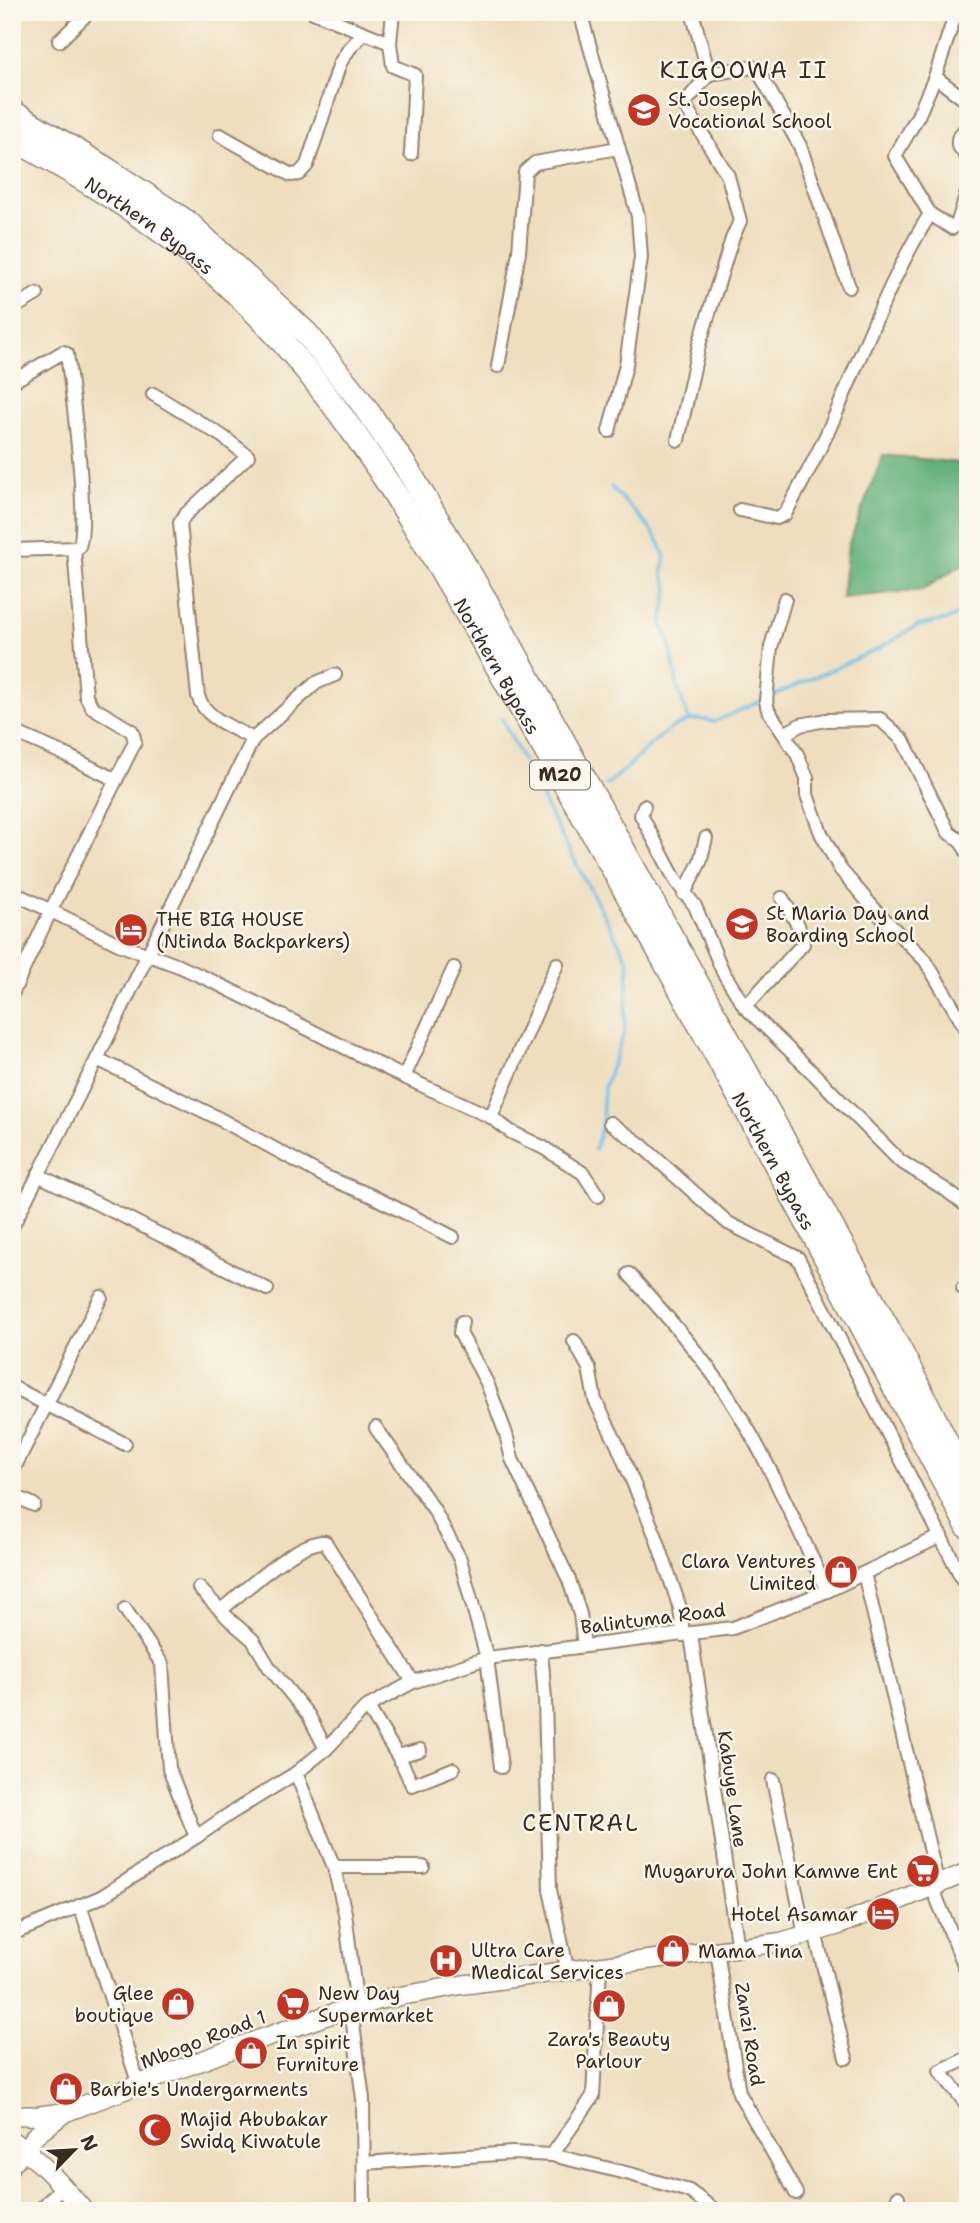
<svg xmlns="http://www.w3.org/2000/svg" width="980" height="2223" font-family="'Shantell Sans',sans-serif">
<rect width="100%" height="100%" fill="#fbf7ec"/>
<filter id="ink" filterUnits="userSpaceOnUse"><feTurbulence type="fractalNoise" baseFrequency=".0143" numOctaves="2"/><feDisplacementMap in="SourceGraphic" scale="14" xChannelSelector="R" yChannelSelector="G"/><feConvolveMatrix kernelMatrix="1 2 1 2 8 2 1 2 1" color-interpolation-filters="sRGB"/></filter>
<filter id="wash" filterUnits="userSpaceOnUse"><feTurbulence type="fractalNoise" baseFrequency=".00686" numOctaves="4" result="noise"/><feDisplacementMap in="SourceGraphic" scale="28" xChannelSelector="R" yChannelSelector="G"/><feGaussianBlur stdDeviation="1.57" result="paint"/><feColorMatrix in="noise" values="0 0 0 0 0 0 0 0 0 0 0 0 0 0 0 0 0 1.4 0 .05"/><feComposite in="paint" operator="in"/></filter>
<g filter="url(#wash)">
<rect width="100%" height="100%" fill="#eedebd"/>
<polygon fill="#64b17b" stroke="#506e4c" stroke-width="2" points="883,455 968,464 968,561 922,590 842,598 848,546"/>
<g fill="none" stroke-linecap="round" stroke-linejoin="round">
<g stroke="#69bee5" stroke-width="3.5">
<path d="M611 487C627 505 677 547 662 571L668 588 662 625 670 644 678 689 689 720"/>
<polyline points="770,697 878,649 917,626 946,620 968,610"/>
<polyline points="502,719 554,822 629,962 624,1033 604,1087 602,1124 595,1150"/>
<path d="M606 785C637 766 671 706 714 722L763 700"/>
</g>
</g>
</g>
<g filter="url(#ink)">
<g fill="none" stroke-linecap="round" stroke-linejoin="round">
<g stroke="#94846e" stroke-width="16">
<g id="minor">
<polyline points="313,12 390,43"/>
<polyline points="393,12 390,43 393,66 415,75 411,154"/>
<polyline points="580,12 638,216 641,257 626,365 609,431"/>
<polyline points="692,12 709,74"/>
<polyline points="956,12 935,77 918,116 895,156 930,214 952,228 957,225 968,189"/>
<polyline points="59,41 89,12"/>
<polyline points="935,77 968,102"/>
<polyline points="968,125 958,139 958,145 968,158"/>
<polyline points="220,135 291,175 299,174 307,165 340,63 349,49 364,33"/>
<polyline points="12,309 37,294"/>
<polyline points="498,366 519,252 525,172 535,163 618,148"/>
<path d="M12 382 63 352 67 354C71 383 91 532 78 548L12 550"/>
<polyline points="678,440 699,345 732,239 740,221 728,176 684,104 709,74 752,67 759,72 800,146 849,287"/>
<path d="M740 510 777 518 785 514C802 483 820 451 834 418 864 349 890 278 930 214"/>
<polyline points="785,599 771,647 766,701 768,710 797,754 807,778 807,795 821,833 840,869 876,911 925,960 968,1032"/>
<polyline points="12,731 62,753 116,780"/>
<polyline points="785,734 800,725 826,720 880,719 903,740 949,833 960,840 968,853"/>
<polyline points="253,739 316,683 335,675"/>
<polyline points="644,806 641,815 676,881 695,906 723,972 745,1007"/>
<polyline points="12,892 121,945 179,966 214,982 404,1077 491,1117 511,1132 544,1148 583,1173 598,1196"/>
<polyline points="684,894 700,862 706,838"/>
<polyline points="782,898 798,925 803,944 745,1007 810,1070 900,1161 946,1190 968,1207"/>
<polyline points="12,994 51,910 135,742 132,731 92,707 86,696 74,549"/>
<polyline points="97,1059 214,1116 326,1177 370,1195 453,1237"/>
<polyline points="404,1077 454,968"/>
<polyline points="491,1117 557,964"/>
<polyline points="610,1123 640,1144 728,1223 798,1258 968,1590"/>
<polyline points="38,1175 127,1218 267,1289"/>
<path d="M12 1227 97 1059 253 739C233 727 205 719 198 696L180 523 185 515 248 456 222 436 153 394"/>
<path d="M629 1274C660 1308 691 1343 718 1381 761 1443 795 1522 827 1591"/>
<polyline points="963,1288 968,1290"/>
<polyline points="462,1322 460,1333 487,1383 506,1434 512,1459 569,1580 580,1614 584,1646"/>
<polyline points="574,1341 589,1368 595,1400 617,1444 656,1537 680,1608 683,1635"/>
<polyline points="12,1387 125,1444"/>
<polyline points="376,1428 433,1508 460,1559 487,1658 501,1767"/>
<polyline points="12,1472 101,1297"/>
<polyline points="12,1495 34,1505"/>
<polyline points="864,1573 938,1885"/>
<polyline points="199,1588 231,1621 253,1640 269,1667 309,1716 326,1749"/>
<polyline points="125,1609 162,1664 169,1769 196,1837"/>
<path d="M221 1610C243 1592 298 1540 325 1542L413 1682"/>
<polyline points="691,1635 738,1949"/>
<polyline points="541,1650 545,1700 550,1890 568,1972"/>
<polyline points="368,1707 402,1763 412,1785 453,1769"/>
<polyline points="398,1756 420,1750"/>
<polyline points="296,1773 334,1867 345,1913 357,2007"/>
<polyline points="773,1780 805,1935"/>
<polyline points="334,1867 423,1867"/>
<polyline points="932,1887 968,1974"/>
<polyline points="80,1905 139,2085"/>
<polyline points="815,1932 846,2058"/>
<polyline points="12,1934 101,1897 196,1837 228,1815 296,1773 326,1749 365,1708 413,1682 487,1658 733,1628 827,1591 941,1536"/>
<polyline points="717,1951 739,2093 796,2193"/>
<polyline points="351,2009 363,2099 364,2211"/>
<polyline points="968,2058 940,2071 968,2106"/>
<polyline points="552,2155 630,2174 689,2191 716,2211"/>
<polyline points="364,2163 513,2153 552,2155 593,2096 600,1967"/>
<polyline points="12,2168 27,2151"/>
<polyline points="39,2211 63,2186"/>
<polyline points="895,2211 898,2197"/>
</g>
</g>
<g stroke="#94846e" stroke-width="21">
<g id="secondary">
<polyline points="12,2115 37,2116 66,2112 235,2048 325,2016 379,2000 461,1985 781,1942 839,1925 968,1872"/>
<path d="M12 2141C40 2160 62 2185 84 2211"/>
<polyline points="27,2151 35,2136 63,2114"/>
</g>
</g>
<g stroke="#94846e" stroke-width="26">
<g id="motorway">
<polyline points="12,112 108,170 187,222 307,334 359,399 406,467 487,603 902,1354 968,1485"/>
<path id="s1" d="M12 138C102 188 191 243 262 319 374 439 450 586 532 727 684 989 827 1258 968 1527"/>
</g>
</g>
<use href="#minor" stroke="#fff" stroke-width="12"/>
<use href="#secondary" stroke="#fff" stroke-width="18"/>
<use href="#motorway" stroke="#fff" stroke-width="23"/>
</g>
</g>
<defs>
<g id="school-disc" transform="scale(1.75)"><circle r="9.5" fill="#c8321e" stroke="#fbf7ec"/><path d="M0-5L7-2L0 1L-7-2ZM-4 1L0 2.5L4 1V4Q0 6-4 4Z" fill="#fff"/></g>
<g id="hotel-disc" transform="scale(1.75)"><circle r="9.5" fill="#c8321e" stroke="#fbf7ec"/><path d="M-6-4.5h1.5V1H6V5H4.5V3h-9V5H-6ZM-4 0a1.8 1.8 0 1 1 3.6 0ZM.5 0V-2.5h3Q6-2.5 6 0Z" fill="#fff"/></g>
<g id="shop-disc" transform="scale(1.75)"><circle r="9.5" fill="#c8321e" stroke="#fbf7ec"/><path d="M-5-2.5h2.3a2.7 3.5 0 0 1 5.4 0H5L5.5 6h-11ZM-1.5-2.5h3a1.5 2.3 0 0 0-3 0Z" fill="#fff"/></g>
<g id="supermarket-disc" transform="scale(1.75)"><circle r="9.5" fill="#c8321e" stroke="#fbf7ec"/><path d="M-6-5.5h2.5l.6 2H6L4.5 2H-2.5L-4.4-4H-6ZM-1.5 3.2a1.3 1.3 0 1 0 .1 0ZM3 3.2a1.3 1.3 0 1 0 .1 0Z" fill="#fff"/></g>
<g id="hospital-disc" transform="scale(1.75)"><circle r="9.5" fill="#c8321e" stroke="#fbf7ec"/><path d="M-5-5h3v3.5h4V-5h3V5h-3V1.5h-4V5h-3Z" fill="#fff"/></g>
<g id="mosque-disc" transform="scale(1.75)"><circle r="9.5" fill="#c8321e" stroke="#fbf7ec"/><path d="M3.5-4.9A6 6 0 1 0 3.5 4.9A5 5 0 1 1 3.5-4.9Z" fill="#fff"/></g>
</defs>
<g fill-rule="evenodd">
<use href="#school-disc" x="644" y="110"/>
<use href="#school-disc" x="742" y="924"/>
<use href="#hotel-disc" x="131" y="930"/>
<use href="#shop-disc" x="841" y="1572"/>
<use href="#supermarket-disc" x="923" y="1871"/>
<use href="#hotel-disc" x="883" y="1914"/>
<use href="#shop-disc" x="673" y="1951"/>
<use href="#hospital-disc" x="446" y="1961"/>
<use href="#shop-disc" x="178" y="2004"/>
<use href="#supermarket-disc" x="293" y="2004"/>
<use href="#shop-disc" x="609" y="2006"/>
<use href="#shop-disc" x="251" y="2053"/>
<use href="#shop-disc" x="66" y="2089"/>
<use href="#mosque-disc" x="155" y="2130"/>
</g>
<g text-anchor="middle" stroke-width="5" stroke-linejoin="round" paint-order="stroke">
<rect fill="#fbf7ec" stroke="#75685c" stroke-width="2" x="530" y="760.5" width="60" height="29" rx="5"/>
<g font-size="18" font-weight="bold" fill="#3b2a1e">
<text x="560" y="781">M20</text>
</g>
<g font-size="19" fill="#3b2a1e" stroke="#fbf7ec" text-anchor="start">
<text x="668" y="106">St. Joseph<tspan x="668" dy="22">Vocational School</tspan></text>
<text x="766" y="920">St Maria Day and<tspan x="766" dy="22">Boarding School</tspan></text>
<text x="156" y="926">THE BIG HOUSE<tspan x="156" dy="22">(Ntinda Backparkers)</tspan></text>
<text x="816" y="1568" text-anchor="end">Clara Ventures<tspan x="816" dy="22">Limited</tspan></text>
<text x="898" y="1878" text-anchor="end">Mugarura John Kamwe Ent</text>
<text x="858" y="1921" text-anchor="end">Hotel Asamar</text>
<text x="471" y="1957">Ultra Care<tspan x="471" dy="22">Medical Services</tspan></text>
<text x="698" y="1958">Mama Tina</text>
<text x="154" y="2000" text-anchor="end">Glee<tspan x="154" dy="22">boutique</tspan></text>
<text x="318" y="2000">New Day<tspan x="318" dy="22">Supermarket</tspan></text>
<text x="609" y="2046" text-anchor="middle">Zara's Beauty<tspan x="609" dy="22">Parlour</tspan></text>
<text x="276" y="2049">In spirit<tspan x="276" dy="22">Furniture</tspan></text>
<text x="90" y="2096">Barbie's Undergarments</text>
<text x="180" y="2126">Majid Abubakar<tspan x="180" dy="22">Swidq Kiwatule</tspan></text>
</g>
<g font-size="19" fill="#3b2a1e" stroke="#fbf7ec">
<text dy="7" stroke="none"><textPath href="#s1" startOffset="163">Northern Bypass</textPath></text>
<text dy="7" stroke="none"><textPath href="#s1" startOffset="730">Northern Bypass</textPath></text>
<text dy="7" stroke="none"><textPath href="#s1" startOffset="1297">Northern Bypass</textPath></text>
<text transform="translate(653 1618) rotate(-7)" y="7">Balintuma Road</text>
<text transform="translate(733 1789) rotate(82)" y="7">Kabuye Lane</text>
<text transform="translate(750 2034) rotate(81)" y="7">Zanzi Road</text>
<text transform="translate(203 2039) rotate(-21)" y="7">Mbogo Road 1</text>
</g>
<g font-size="23" letter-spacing="2" fill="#3b2a1e" stroke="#fbf7ec">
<text x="744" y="78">KIGOOWA II</text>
<text x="581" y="1831">CENTRAL</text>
</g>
</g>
<rect width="980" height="2223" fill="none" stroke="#fbf7ec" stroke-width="42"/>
<g transform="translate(74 2150) rotate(65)" stroke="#fbf7ec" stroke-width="5" paint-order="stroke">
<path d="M0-5L12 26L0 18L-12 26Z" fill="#3b2a1e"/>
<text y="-10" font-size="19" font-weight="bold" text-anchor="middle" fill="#3b2a1e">N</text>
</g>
</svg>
